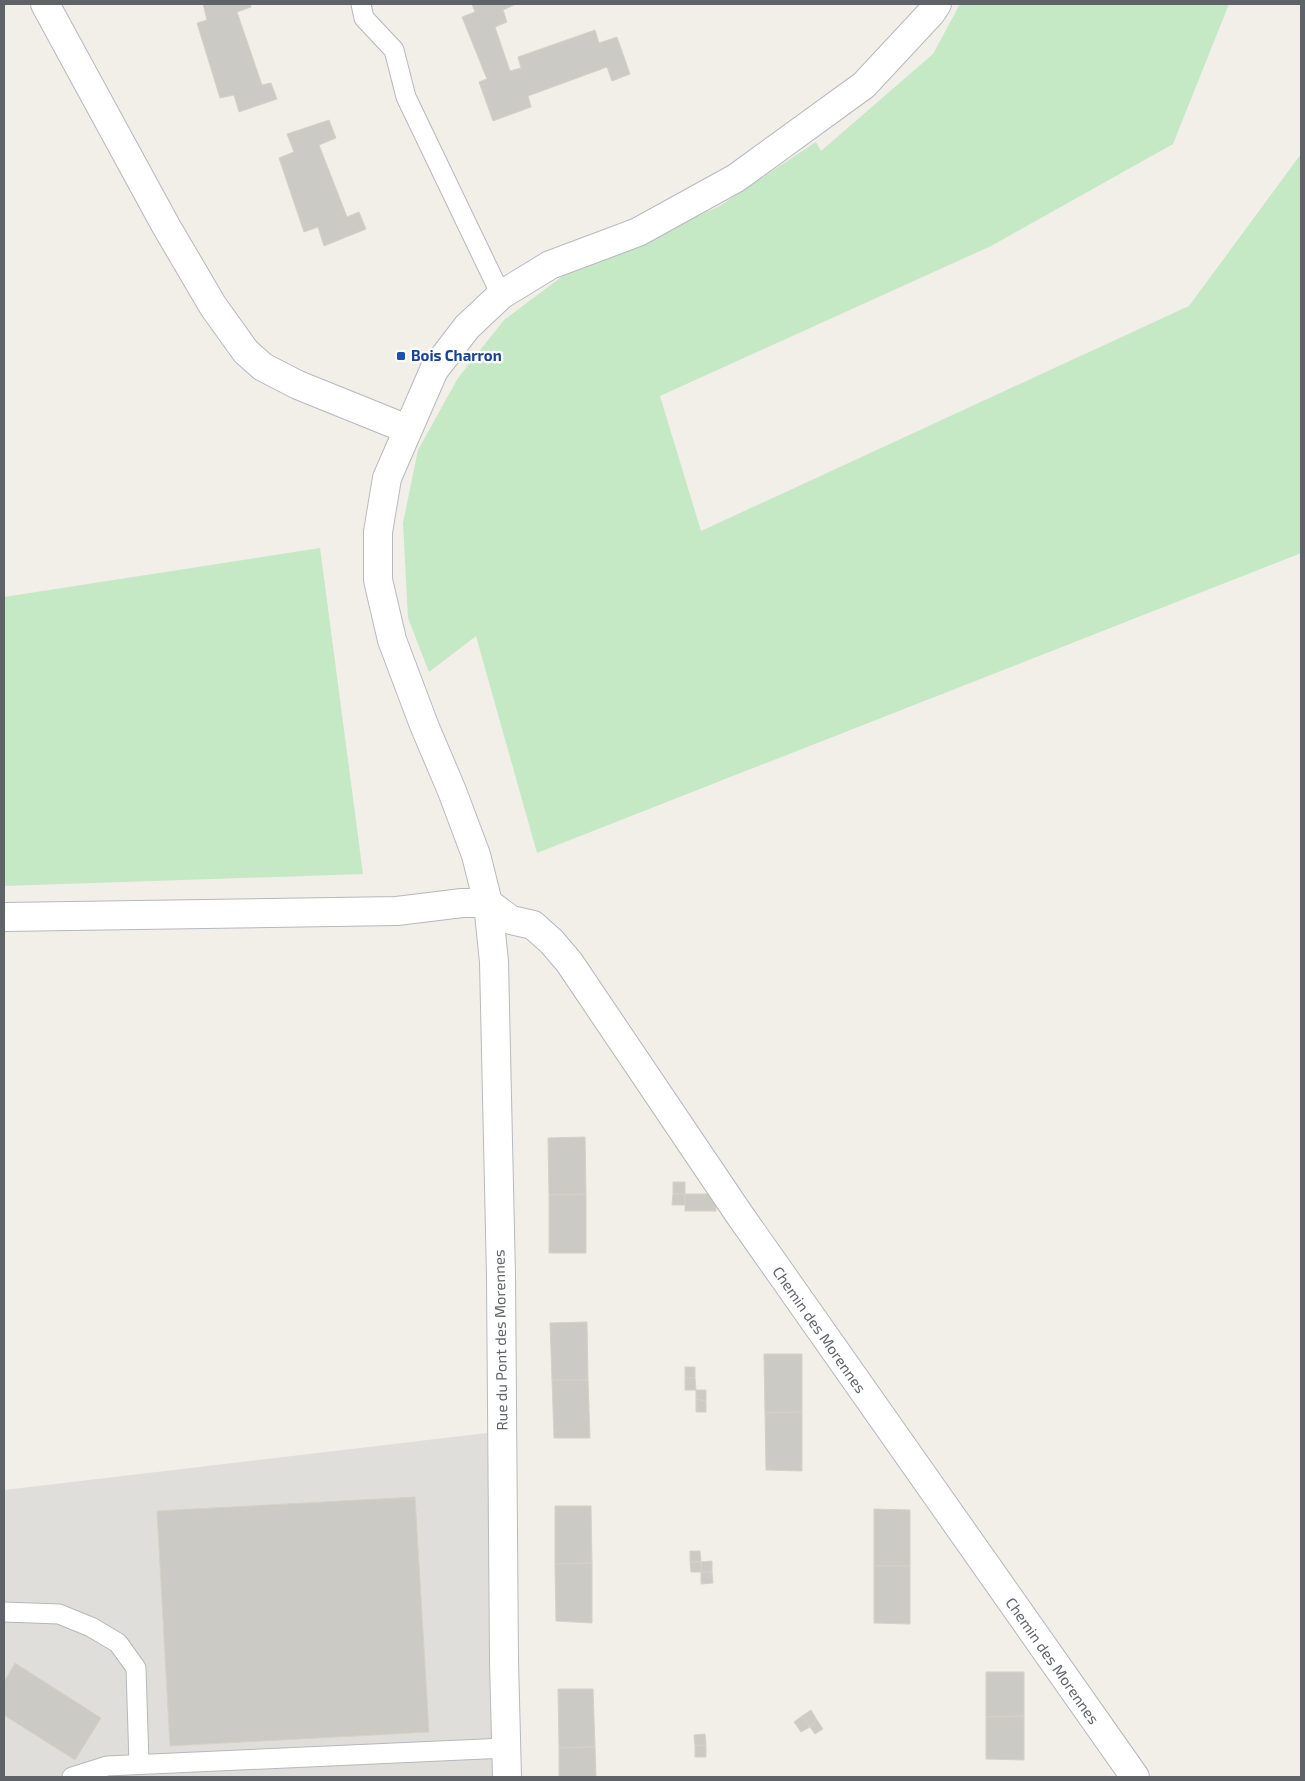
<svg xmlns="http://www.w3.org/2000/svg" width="1305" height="1781" font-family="'Exo 2',sans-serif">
<rect width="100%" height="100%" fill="#f1efe8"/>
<polygon fill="#e0deda" points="487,1433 496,1777 4,1777 4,1490"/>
<g fill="#c5e8c5">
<polygon points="960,4 1229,4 1173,144 991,246 660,396 701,531 1189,306 1301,154 1301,553 537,853 476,636 429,672 408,618 403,523 418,450 458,378 504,320 564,275 718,207 816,142 821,151 933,54"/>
<polygon points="320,548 363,874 4,886 4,597"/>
</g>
<g fill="#cccac5" stroke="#d6d1c6">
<polygon points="203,4 250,4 251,7 237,12 262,85 271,83 277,99 239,112 234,95 220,98 197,23 207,20"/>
<polygon points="472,4 516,4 503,10 507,22 495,27 510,71 521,68 518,57 595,30 599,43 617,37 630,74 612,81 607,67 528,96 531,107 493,121 479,82 487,79 462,17 475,12"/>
<polygon points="329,120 336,138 319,145 347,217 359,212 366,229 324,246 318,227 304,232 279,158 294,152 287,134"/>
<polygon points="585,1137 586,1194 549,1195 548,1138"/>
<rect x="673" y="1182" width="12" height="12"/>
<polygon points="586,1194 586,1253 549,1253 549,1195"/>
<polygon points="673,1194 685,1194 685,1205 672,1205"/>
<rect x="685" y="1194" width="31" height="17"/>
<polygon points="587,1322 588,1380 552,1380 550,1323"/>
<polygon points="764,1354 802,1354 802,1412 765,1413"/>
<rect x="685" y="1367" width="10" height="11"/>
<polygon points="685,1378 695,1378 696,1390 685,1390"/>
<polygon points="552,1380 588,1380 590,1438 554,1438"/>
<polygon points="696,1390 706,1390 706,1401 696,1399"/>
<polygon points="696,1399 706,1401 706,1412 696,1412"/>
<polygon points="802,1412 802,1471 766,1470 765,1413"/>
<polygon points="415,1497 429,1732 170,1746 157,1511"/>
<polygon points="555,1506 591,1506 592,1563 555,1564"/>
<polygon points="874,1509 910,1510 910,1566 874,1566"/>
<polygon points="690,1551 700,1551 701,1562 690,1562"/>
<polygon points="712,1561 712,1572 701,1572 701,1562"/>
<polygon points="690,1562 701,1562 701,1572 691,1572"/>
<polygon points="592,1563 592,1623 556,1621 555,1564"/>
<polygon points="874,1566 910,1566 910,1624 874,1623"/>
<polygon points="701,1572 712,1572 713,1583 701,1584"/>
<polygon points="15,1663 101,1718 75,1760 4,1715 4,1682"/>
<polygon points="986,1672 1024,1672 1024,1716 986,1717"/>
<polygon points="558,1689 593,1689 595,1747 559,1748"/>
<polygon points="811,1710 817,1720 810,1727 802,1716"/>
<polygon points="802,1716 810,1727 801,1732 794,1722"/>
<polygon points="1024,1716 1024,1760 986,1759 986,1717"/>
<polygon points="817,1720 823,1729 815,1734 810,1727"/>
<polygon points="705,1734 706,1745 695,1746 694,1735"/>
<polygon points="706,1745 706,1757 695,1757 695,1746"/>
<polygon points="595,1747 596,1777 559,1777 559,1748"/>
</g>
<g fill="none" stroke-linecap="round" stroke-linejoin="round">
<g stroke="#b5b8bc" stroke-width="21">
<g id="lane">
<polyline points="361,4 364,18 394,50 406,97 501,295"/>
<polyline points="4,1612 59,1614 91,1627 118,1643 136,1668 139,1764"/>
<polyline points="72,1777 107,1766 506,1748"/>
</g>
</g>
<g stroke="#b5b8bc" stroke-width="30">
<g id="street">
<polyline points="45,4 166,226 213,306 246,352 263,367 298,385 407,429"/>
<polyline points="4,917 397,911 462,903 488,903 511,920 533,925 552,942 569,962 739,1214 1135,1777"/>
</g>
</g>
<g stroke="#b6babf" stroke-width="30">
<polyline id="secondary" points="507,1777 504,1661 501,1276 494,962 488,903 476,855 452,791 424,725 392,640 378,580 378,532 387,478 434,370 467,327 501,295 550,265 638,232 736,178 864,85 931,13 937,4"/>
</g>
<use href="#lane" stroke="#fff" stroke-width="19"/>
<use href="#street" stroke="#fff" stroke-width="28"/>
<use href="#secondary" stroke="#fff" stroke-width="28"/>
</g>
<rect fill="#1a4fb4" stroke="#fff" stroke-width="2" x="396" y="351" width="10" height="10" rx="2.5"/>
<g text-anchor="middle" stroke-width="4.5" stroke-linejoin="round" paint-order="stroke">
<g font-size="15" font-weight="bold" fill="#164399" stroke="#fff" text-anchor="start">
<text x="411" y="361">Bois Charron</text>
</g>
<g font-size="15" fill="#5f6368" stroke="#fff">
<text transform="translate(819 1330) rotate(55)" y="5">Chemin des Morennes</text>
<text transform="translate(501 1340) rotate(-91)" y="5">Rue du Pont des Morennes</text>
<text transform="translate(1052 1661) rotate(55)" y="5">Chemin des Morennes</text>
</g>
</g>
<rect width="1305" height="1781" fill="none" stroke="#5f6368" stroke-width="10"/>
</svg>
